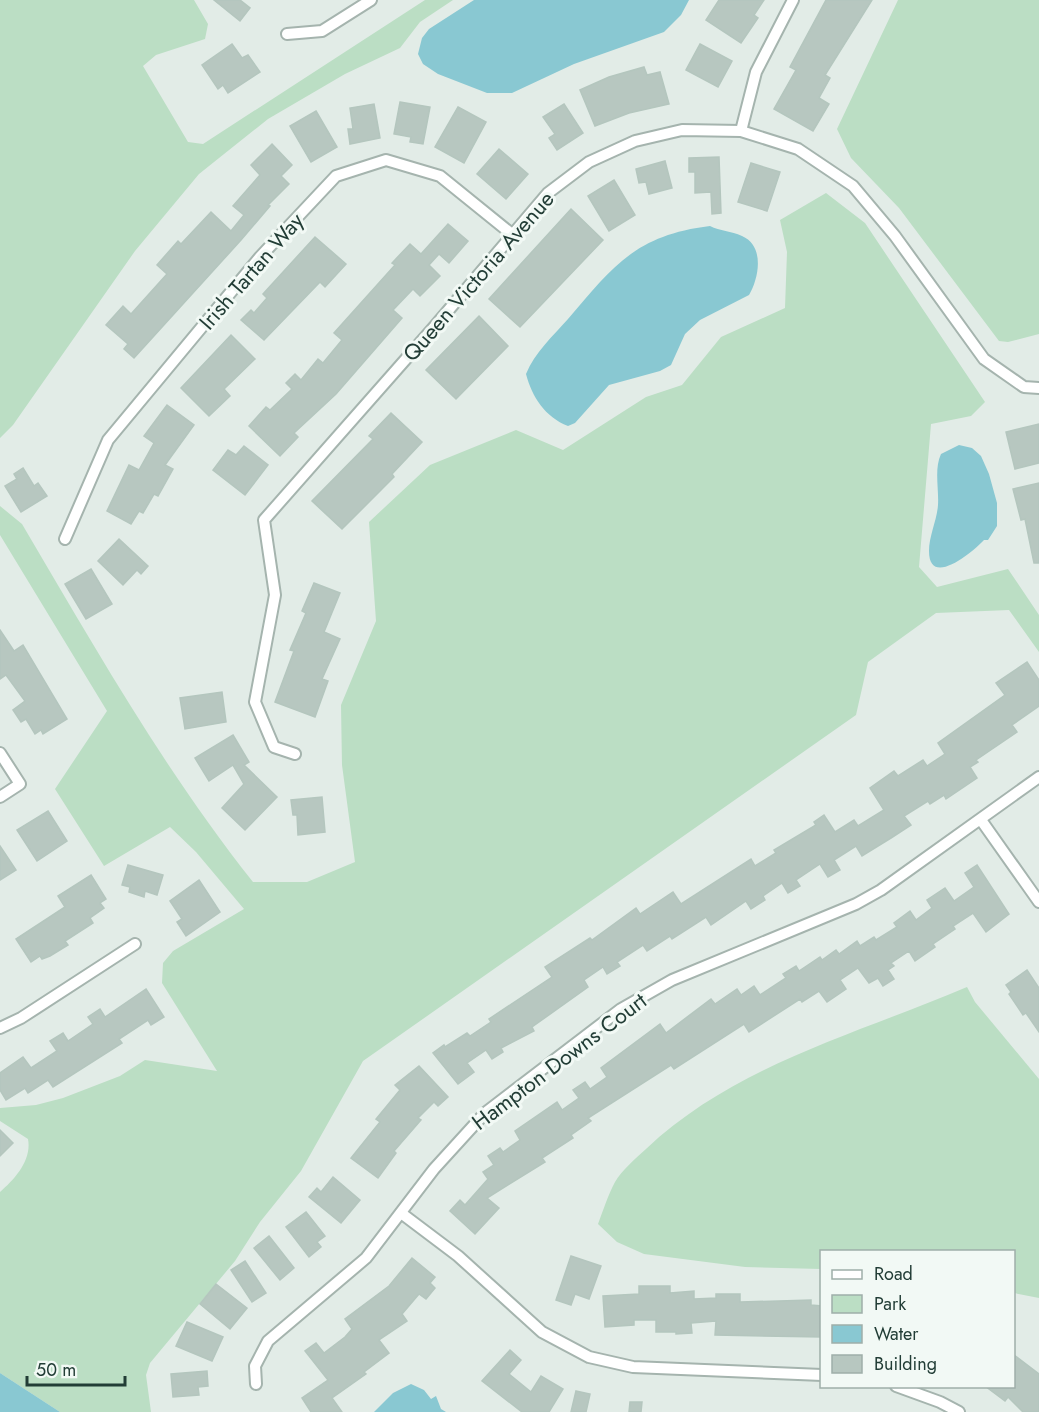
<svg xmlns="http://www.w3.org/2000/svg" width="1039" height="1412" font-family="Jost,sans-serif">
<rect width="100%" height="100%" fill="#e2ece7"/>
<g fill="#bbdec4">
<polygon points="0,0 194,0 208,24 205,39 156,55 143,66 188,142 203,144 425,0 453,0 420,22 400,48 345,74 268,119 199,174 135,251 13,425 0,438"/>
<polygon points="898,0 1039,0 1039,334 1008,342 999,341 899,208 851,158 837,129"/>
<path d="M826 193 865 223 985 402 971 416 931 424 919 567 937 587 1008 569 1039 615V652L1009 610 936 613 868 662 856 715 363 1061 301 1171 260 1222 235 1261 150 1363 146 1375 151 1412H60L0 1373V1192C15 1179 32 1160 28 1139L0 1121V1108L36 1105 63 1098 120 1076 145 1060 217 1071 162 983 163 963 173 951 244 909 196 852 170 827 104 866 55 789 107 711 0 535V506L22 524C94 646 164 770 253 882H307L355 862 342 765 341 705 376 621 369 522 430 465 516 430 563 450 646 397 682 385 721 337 785 308 787 252 780 220Z"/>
<path d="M967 987 975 1002 1039 1079V1298L1014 1293V1252H822L821 1269 745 1267 644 1254 617 1242 598 1224C603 1211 608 1195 615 1182 622 1170 636 1158 646 1149 735 1065 857 1034 967 987Z"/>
</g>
<g fill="#89c8d2">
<polygon points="474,0 689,0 681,15 664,32 574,64 512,93 487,93 438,74 423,64 418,54 422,38 429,29"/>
<path d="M710 226C720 231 731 231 742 236 765 246 759 278 749 295L700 320 685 334 671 365 660 371 609 385 575 423 568 426C545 417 532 397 526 374 535 352 553 336 568 319 613 266 636 235 710 226Z"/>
<path d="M959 445 972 448 981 456 989 474 997 503V526L988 540H984C974 551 929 589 929 551 929 536 937 520 938 505 939 488 934 469 941 454Z"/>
<polygon points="0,1373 60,1412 0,1412"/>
<polygon points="411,1384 424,1390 431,1399 436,1396 441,1409 446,1412 374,1412 393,1393"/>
</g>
<g fill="#b7c7c0" stroke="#b4c6be" stroke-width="1.5">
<polygon points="214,0 240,0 250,8 240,21"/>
<polygon points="719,0 764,0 754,15 758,18 741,43 706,20"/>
<polygon points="826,0 872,0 825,75 830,78 819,98 829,104 813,131 774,109 796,70 790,67"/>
<polygon points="232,44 242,58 248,55 260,72 228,93 223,85 218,89 202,65"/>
<polygon points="700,44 732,61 718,87 686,70"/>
<polygon points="644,67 647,75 660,72 669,104 629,113 595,126 580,90 609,77"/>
<polygon points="400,102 430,107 423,144 410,142 411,137 394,134"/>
<polygon points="374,104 380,138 350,144 348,129 353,129 350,108"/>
<polygon points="564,104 583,133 557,150 549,138 555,134 543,117"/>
<polygon points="458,107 486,122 464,163 435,147"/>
<polygon points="316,111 337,147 311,162 290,126"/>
<polygon points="272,144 292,165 281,176 289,184 268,205 270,206 241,240 134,358 124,349 128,344 106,325 123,306 131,314 167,274 157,265 178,241 181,244 211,212 231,231 244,215 233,206 260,175 251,165"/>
<polygon points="499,149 528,174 506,199 477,174"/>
<polygon points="719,157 721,213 712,214 711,192 695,193 695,172 689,172 689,158"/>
<polygon points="665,161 672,188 649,194 646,182 639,183 636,169"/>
<polygon points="751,163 780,172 767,211 738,202"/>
<polygon points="614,180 635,215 609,231 588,196"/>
<polygon points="571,209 603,240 520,327 489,299"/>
<polygon points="448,224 468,241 449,263 439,254 429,265 440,276 420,296 413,289 393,310 402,318 336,394 294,433 298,437 280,456 249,426 266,407 270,410 292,389 286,383 295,374 301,380 318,359 323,363 342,340 334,333 395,265 392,263 410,244 421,254"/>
<polygon points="315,237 346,264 325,287 320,282 264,340 241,320 251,310 254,313 267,298 263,294"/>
<polygon points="479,316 508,346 456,399 426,370"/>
<polygon points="231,335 255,359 224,389 230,396 209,416 181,388"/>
<polygon points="167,405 194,425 165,465 173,469 158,496 154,494 143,513 139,511 131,524 107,511 129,465 139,470 154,443 144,436"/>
<polygon points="391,413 422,442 392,474 394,477 342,529 312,501 373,439 369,436"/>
<polygon points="1039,424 1039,463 1015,469 1006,432"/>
<polygon points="244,446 268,465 245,495 213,470 228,450 236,455"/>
<polygon points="23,468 34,486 38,483 47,496 21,512 5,486 17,479 14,474"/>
<polygon points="1039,483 1039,563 1034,563 1025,519 1021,520 1013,489"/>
<polygon points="119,539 148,566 141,574 137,570 123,585 98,561"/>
<polygon points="91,569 112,604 86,619 65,584"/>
<polygon points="314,583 340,593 324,632 340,639 322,679 328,681 315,717 275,702 294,651 290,650 306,613 302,611"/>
<polygon points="0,630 14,651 23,645 67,719 43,734 41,730 35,734 26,719 21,722 13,710 25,701 6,675 0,679"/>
<polygon points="1027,662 1039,680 1039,706 1012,725 1017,732 976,760 978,762 970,767 977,778 946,799 944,795 930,804 928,801 904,816 911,825 891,838 862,856 856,846 834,860 840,870 828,877 820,864 796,880 800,886 788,893 782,883 763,896 765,900 751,909 746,901 711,925 706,917 672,939 670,936 647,951 643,945 617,962 620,966 607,974 603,967 584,980 588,987 532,1027 534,1031 501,1048 503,1052 492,1059 486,1050 467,1063 474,1072 458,1084 433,1053 444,1045 445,1047 467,1033 470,1036 491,1022 489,1019 552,977 545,967 590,938 592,940 636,908 640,914 673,892 681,904 751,859 755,866 776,853 774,850 816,825 814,822 824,815 835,832 854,820 858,826 884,810 870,788 894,771 898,776 923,760 927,766 945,754 938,743 1005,695 996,683"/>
<polygon points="222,692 226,722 185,729 180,698"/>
<polygon points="233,735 249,762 244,765 277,797 245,830 222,808 244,784 233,765 209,781 195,758"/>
<polygon points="322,797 325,832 298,835 297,815 293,815 291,800"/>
<polygon points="48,811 67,841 37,861 17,830"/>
<polygon points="0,846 16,870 0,880"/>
<polygon points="128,865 163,875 157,895 145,891 144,897 129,892 130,887 122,885"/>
<polygon points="977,865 1009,914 986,932 973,913 953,926 955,929 933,944 935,947 915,961 909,951 891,963 894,966 888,970 894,979 883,986 878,978 869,983 858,968 840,980 846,989 827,1002 819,991 802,1002 800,999 749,1032 744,1024 674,1069 671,1065 588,1118 591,1121 571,1135 573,1138 542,1158 545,1162 487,1198 499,1208 475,1234 450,1211 460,1200 465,1205 488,1179 483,1172 494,1165 488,1156 500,1148 503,1152 520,1140 515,1131 557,1102 562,1110 579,1098 573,1090 585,1082 590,1089 607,1077 601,1068 660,1024 666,1033 711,999 715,1004 737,989 741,995 754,986 760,995 786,978 783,974 796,966 799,971 820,957 822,960 836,950 839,954 857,941 860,946 874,937 876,940 897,927 894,923 910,911 916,920 932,908 927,900 945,888 954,901 974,887 965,873"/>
<polygon points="91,875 106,899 100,903 104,908 90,918 93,923 65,941 68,945 50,956 42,959 40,956 31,962 16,939 65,907 58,896"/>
<polygon points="199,880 220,912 186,936 177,922 182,919 170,901"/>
<polygon points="1027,970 1039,988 1039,1032 1026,1013 1023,1015 1009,994 1011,992 1006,985"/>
<polygon points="146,989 164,1017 151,1025 148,1020 119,1039 122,1043 53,1087 48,1080 28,1093 25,1088 6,1100 0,1090 0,1073 23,1057 31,1068 57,1051 50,1041 63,1033 68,1041 93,1024 88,1017 100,1009 105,1017"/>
<polygon points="419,1066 448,1097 438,1106 434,1102 418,1118 421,1120 394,1151 396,1153 378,1178 351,1158 380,1122 376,1119 400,1090 395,1085"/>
<polygon points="0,1130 13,1143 0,1156"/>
<polygon points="333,1177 360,1200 341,1223 309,1197 317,1188 321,1192"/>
<polygon points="306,1212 325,1236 317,1242 321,1247 309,1257 286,1227"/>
<polygon points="269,1236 294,1268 280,1280 254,1248"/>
<polygon points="571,1256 601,1266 589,1299 575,1294 571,1305 556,1300"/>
<polygon points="412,1258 435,1277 430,1283 435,1288 426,1299 419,1294 402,1314 407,1321 379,1340 389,1353 364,1372 366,1374 332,1398 342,1412 311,1412 302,1398 328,1380 305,1351 316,1343 324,1353 345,1337 352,1329 345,1319 389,1286"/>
<polygon points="245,1261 266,1293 252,1302 231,1270"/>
<polygon points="216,1284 247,1308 230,1329 200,1304"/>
<polygon points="639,1286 670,1286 670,1293 694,1291 694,1299 716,1298 716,1294 740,1294 740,1302 811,1300 811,1305 822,1306 822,1337 715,1335 716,1321 691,1323 692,1333 676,1334 676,1332 656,1332 656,1320 634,1320 634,1325 605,1327 603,1296 639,1294"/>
<polygon points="187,1322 223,1337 212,1361 176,1346"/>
<polygon points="510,1350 521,1360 509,1374 531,1392 541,1376 563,1389 549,1412 522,1412 482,1381"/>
<polygon points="1014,1355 1039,1374 1039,1412 1023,1412 1008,1397 1005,1401 985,1386 1014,1386"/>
<polygon points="207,1371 208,1386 198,1387 199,1395 173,1397 171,1374"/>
<polygon points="576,1391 590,1394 586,1412 571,1412"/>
<polygon points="630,1402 642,1402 641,1412 629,1412"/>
</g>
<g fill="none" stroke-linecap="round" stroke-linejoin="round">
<g stroke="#a5b4ae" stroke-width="14">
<g id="street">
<polyline points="287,34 322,31 371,0"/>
<polyline points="741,131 756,72 793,0"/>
<polyline points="65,539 108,440 260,257 336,176 386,160 440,176 513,235"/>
<polyline points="0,753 20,784 0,797"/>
<polyline points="295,754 274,747 255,702 275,595 264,520 435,326 548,193 589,162 635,141 682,130 741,131 798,149 853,186 895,236 984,359 1024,387 1039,388"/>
<polyline points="981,820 1039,902"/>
<polyline points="0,1028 21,1018 135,944"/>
<polyline points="401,1213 458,1256 542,1332 589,1357 633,1367 822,1375"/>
<polyline points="256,1384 255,1366 268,1341 366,1258 434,1169 485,1113 621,1009 672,980 856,904 881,890 1039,777"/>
<polyline points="896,1386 940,1402 959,1412"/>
</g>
</g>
<use href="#street" stroke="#fff" stroke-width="10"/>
</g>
<g text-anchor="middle" stroke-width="6" stroke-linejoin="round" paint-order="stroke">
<g font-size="22" fill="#223d36" stroke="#f2f9f5">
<text transform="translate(251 271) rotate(-49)" y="8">Irish Tartan Way</text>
<text transform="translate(478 276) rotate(-49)" y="8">Queen Victoria Avenue</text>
<text transform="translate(559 1061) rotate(-37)" y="8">Hampton Downs Court</text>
</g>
</g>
<rect x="820" y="1250" width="195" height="138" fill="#f2f9f5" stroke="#9faea9" stroke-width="1.5"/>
<rect x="832" y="1270" width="30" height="9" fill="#ffffff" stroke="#9faea9" stroke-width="1.5"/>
<text x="874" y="1280" font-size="18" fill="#223d36">Road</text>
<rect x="832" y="1295" width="30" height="18" fill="#bbdec4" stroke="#9faea9" stroke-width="1.5"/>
<text x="874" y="1310" font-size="18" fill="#223d36">Park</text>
<rect x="832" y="1325" width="30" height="18" fill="#89c8d2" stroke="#9faea9" stroke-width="1.5"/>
<text x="874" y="1340" font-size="18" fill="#223d36">Water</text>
<rect x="832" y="1355" width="30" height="18" fill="#b7c7c0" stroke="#9faea9" stroke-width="1.5"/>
<text x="874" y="1370" font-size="18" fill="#223d36">Building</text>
<path d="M27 1376v9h98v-9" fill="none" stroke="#223d36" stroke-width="3"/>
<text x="36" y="1376" font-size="18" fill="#223d36" stroke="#f2f9f5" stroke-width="4.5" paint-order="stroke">50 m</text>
</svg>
